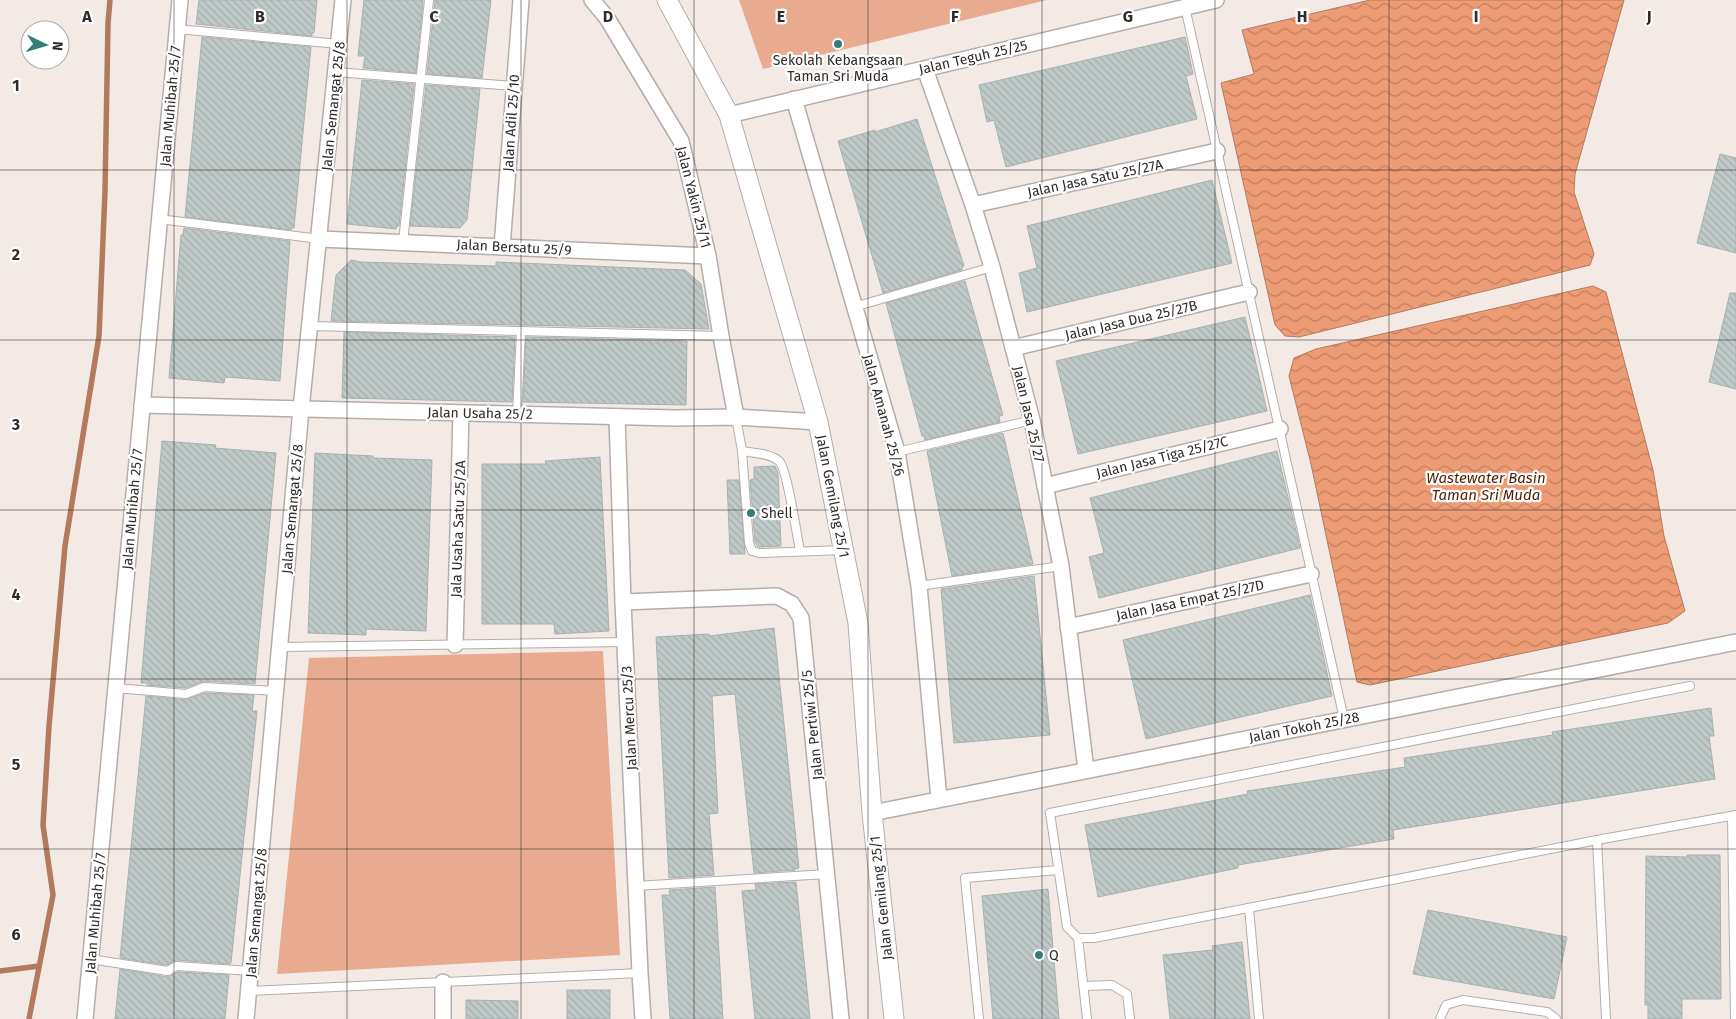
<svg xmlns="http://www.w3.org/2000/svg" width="1736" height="1019" font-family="'Fira Sans',sans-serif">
<defs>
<pattern id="water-waves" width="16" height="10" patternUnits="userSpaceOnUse" patternTransform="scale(1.25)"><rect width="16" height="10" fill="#ed9c75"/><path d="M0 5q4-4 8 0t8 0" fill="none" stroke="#c07f60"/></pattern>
<pattern id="building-back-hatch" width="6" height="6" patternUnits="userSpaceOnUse" patternTransform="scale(1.25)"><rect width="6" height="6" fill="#bfc9c8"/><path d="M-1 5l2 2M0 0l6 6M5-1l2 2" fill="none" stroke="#a4adac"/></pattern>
</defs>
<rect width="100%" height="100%" fill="#f3eae6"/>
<g fill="#e8ab8f">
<polygon points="739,0 1047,0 763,69"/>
<polygon points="603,651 620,955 277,974 309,658"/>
</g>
<g fill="url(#water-waves)" stroke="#b47a5e">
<polygon points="1370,0 1624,0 1575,174 1574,192 1594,254 1590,265 1299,337 1285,336 1275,325 1221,83 1254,74 1242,30"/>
<polygon points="1593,286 1606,292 1653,470 1664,536 1685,611 1668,623 1370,685 1357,682 1311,464 1289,376 1294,358 1316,349"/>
</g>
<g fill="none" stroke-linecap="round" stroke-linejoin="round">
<g stroke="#b47a5e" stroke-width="5.5">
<polyline points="0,971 39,966"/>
<polyline points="29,1019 53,895 43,825 49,726 65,546 99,336 105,191 108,23 110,0"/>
</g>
</g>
<g fill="url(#building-back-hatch)" stroke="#a7b1b0">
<polygon points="199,0 317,0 314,33 312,33 312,36 196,24"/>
<polygon points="364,0 423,0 416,73 363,68 365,56 358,56"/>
<polygon points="435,0 491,0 482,78 427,74"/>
<polygon points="202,37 311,47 294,228 291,228 291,230 185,217"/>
<polygon points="1185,37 1193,74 1186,76 1197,119 1006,167 994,120 987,122 979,85"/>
<polygon points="362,80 414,84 399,226 397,226 396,229 347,224"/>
<polygon points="426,85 480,89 467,220 460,228 410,226"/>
<polygon points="917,119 964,266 962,267 962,270 883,293 838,141 875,130 875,132"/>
<polygon points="1720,154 1736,158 1736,253 1697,243"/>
<polygon points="1212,180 1232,263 1027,312 1019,273 1037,268 1027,226"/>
<polygon points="184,228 290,241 280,381 225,377 224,383 169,378 181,235 183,235"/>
<polygon points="351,260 361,262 496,266 496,262 685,270 701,284 709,329 331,321 336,275"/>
<polygon points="965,281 1003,415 999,416 1000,422 925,440 924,436 922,436 886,303"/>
<polygon points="1730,293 1736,293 1736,389 1709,382"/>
<polygon points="1245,317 1267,411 1078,454 1056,361"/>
<polygon points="344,332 515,337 512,402 342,398"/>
<polygon points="526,337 687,341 686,405 523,402"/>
<polygon points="1003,433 1033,564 952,576 927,451"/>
<polygon points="162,441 216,445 215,448 276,453 255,684 204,681 185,688 147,685 147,683 141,683"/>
<polygon points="1277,451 1300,548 1099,598 1089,557 1104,553 1090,498"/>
<polygon points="315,453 373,456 373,458 432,460 426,631 366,629 366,635 308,633"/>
<polygon points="600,457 609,631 555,634 554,624 482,624 482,464 546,464 545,461"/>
<polygon points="775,466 778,473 781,546 758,547 755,542 750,480 754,479 754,467"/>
<polygon points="727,480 739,480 745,554 730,554"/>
<polygon points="1034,576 1050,735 954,743 941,589"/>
<polygon points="1310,595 1332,696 1146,739 1123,640"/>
<polygon points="774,628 799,868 795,869 795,870 754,873 735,694 712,696 718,813 709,814 714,875 669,878 656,637 709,634 709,636"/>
<polygon points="205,693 254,695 252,711 257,711 231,963 230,964 176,960 167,965 120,958 146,696 186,700"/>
<polygon points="1711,708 1714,736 1709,736 1715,779 1393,830 1394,839 1238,865 1238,868 1098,897 1085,825 1248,794 1247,791 1405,767 1404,758 1553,735 1552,732"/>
<polygon points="1687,855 1720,855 1721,999 1682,999 1682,1019 1648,1019 1648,1005 1645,1005 1646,856 1687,857"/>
<polygon points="796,882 810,1019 755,1019 742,891 756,890 755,884"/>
<polygon points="715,887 723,1019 670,1019 662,895 670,895 669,890"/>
<polygon points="1048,889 1059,1019 993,1019 982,896"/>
<polygon points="1428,910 1567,937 1554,999 1413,974"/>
<polygon points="1242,942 1250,1019 1170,1019 1163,955 1213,950 1212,946"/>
<polygon points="120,969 167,977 177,972 229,975 225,1019 115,1019"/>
<rect x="567" y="990" width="43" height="29"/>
<polygon points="466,1000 518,1001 518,1019 466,1019"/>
</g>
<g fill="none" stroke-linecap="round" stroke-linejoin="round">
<g stroke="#b5ada9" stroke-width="10">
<g id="service">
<polyline points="1185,7 1344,719"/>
<polyline points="177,29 339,44"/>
<polyline points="336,72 514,86"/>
<polyline points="159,219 320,239"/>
<polyline points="403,242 429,0"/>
<polyline points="854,307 992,267"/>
<polyline points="310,326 721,336"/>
<polyline points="517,414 521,331"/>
<polyline points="736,417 742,451 749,543 752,551 759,553 844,550"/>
<path d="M742 451C753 453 770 453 779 461 787 468 797 536 800 551"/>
<polyline points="897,452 1032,420"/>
<polyline points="919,586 1061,566"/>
<polyline points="280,647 625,642"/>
<polyline points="116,688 186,694 204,687 276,691"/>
<polyline points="1732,816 1735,1019"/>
<polyline points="1597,840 1606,1019"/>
<polyline points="636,886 827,874"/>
<polyline points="1249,908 1259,1019"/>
<polyline points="1078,938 1094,938 1597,840 1736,815"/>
<polyline points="90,959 168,971 176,966 251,971"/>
<polyline points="1084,986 1112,985 1127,994 1130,1019"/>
<polyline points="249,991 640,973"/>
<polyline points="979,1019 965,878 1058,870"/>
<polyline points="1087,1019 1078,938 1067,927 1050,813 1690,686"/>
<polyline points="1440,1019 1446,1005 1463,1000 1547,1012 1556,1019"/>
</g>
</g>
<g stroke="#b5ada9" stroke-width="18">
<g id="minor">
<polyline points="592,0 607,18 681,141 708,256 721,336 736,417"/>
<polyline points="925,69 973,205 992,267 1032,420 1061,566 1086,770"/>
<polyline points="794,99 897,452 919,586 939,799"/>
<polyline points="729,115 1216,0"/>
<polyline points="973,205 1217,151"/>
<polyline points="320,239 708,256"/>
<polyline points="502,247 521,0"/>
<polyline points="1013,348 1249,292"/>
<polyline points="142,405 675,418 736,417 818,422"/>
<polyline points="617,417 623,602 640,973 643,1019"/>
<polyline points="1045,486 1280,429"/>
<polyline points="623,602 777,596 792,604 801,618 841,1019"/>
<polyline points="1068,627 1311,574"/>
<polyline points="455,645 461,413"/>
<polyline points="872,813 1736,642"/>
<polyline points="85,1019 180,0"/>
<polyline points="246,1019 301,409 343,0"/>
<polyline points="443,1019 443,982"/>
</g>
</g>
<g stroke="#b5ada9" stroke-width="21">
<polyline id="tertiary" points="667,0 729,115 818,422 858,623 872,813 894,1019"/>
</g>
<use href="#service" stroke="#fff" stroke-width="8"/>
<use href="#minor" stroke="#fff" stroke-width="15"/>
<use href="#tertiary" stroke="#fff" stroke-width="19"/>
</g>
<path fill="none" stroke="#2f2b2a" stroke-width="1" stroke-opacity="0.55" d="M174 0V1019M347 0V1019M521 0V1019M694 0V1019M868 0V1019M1042 0V1019M1215 0V1019M1389 0V1019M1562 0V1019M0 170H1736M0 340H1736M0 510H1736M0 679H1736M0 849H1736"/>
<g fill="#347d7b" stroke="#fff" stroke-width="2">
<circle cx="838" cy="44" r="5"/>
<circle cx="751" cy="513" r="5"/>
<circle cx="1039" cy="955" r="5"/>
</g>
<g text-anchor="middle" stroke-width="4.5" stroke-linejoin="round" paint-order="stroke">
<g font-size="14" fill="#2f2b2a" stroke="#fff">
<text transform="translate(973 57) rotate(-13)" y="5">Jalan Teguh 25/25</text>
<text transform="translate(170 106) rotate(-85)" y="5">Jalan Muhibah 25/7</text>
<text transform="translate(333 106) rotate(-84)" y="5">Jalan Semangat 25/8</text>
<text transform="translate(511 123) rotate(-86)" y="5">Jalan Adil 25/10</text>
<text transform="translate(1095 178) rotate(-12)" y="5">Jalan Jasa Satu 25/27A</text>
<text transform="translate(694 197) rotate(76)" y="5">Jalan Yakin 25/11</text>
<text transform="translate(514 247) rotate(3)" y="5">Jalan Bersatu 25/9</text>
<text transform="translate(1131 320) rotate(-13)" y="5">Jalan Jasa Dua 25/27B</text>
<text transform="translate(480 413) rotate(1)" y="5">Jalan Usaha 25/2</text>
<text transform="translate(1029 414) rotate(77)" y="5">Jalan Jasa 25/27</text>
<text transform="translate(884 415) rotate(75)" y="5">Jalan Amanah 25/26</text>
<text transform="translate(1162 457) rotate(-14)" y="5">Jalan Jasa Tiga 25/27C</text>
<text transform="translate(833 496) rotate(79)" y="5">Jalan Gemilang 25/1</text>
<text transform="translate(132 509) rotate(-85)" y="5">Jalan Muhibah 25/7</text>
<text transform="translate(292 509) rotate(-85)" y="5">Jalan Semangat 25/8</text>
<text transform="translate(458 529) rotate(-88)" y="5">Jala Usaha Satu 25/2A</text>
<text transform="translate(1190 600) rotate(-12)" y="5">Jalan Jasa Empat 25/27D</text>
<text transform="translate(629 718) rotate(-93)" y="5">Jalan Mercu 25/3</text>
<text transform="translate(812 725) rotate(-96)" y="5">Jalan Pertiwi 25/5</text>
<text transform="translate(1304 727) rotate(-11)" y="5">Jalan Tokoh 25/28</text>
<text transform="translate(881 898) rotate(-96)" y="5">Jalan Gemilang 25/1</text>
<text transform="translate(95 913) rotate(-85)" y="5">Jalan Muhibah 25/7</text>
<text transform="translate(256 913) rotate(-85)" y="5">Jalan Semangat 25/8</text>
</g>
<g font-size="14" fill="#2f2b2a" stroke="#fff" text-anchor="start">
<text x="838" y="65" text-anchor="middle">Sekolah Kebangsaan<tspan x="838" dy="16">Taman Sri Muda</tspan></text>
<text x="761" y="518">Shell</text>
<text x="1049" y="960">Q</text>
</g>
<g font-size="15" font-style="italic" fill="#4f1d00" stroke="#fff">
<text x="1486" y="483">Wastewater Basin<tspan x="1486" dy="17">Taman Sri Muda</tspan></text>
</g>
</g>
<g font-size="16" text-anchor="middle" font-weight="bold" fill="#2f2b2a" stroke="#fff" stroke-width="4.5" stroke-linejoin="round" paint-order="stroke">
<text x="87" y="22">A</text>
<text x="260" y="22">B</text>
<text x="434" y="22">C</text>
<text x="608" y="22">D</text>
<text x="781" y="22">E</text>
<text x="955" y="22">F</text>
<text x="1128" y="22">G</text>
<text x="1302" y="22">H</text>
<text x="1476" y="22">I</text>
<text x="1649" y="22">J</text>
<text x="16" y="91">1</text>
<text x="16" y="260">2</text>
<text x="16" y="430">3</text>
<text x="16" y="600">4</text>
<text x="16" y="770">5</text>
<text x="16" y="940">6</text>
</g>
<g transform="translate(45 45) rotate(95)"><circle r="24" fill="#ffffff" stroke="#acaaaa"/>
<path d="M0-4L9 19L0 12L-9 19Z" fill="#347d7b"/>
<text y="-8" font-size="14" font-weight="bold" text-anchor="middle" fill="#2f2b2a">N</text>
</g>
</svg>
